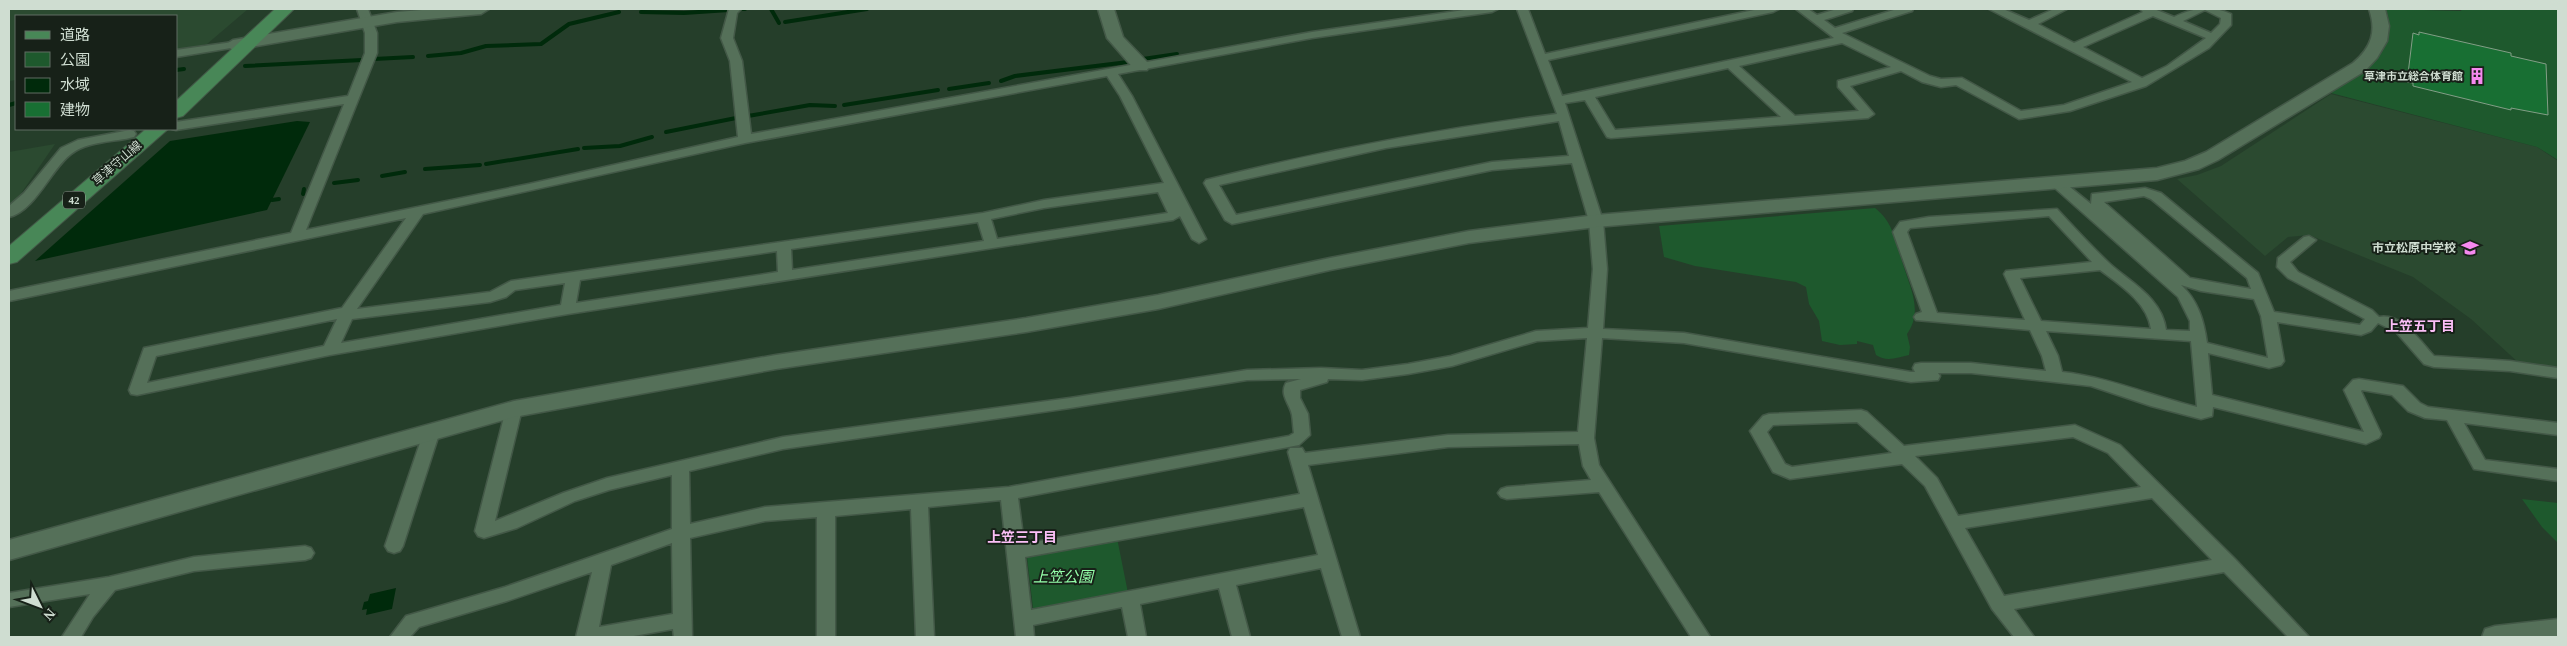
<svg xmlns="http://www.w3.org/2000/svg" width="2567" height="646" font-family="'Times New Roman','Noto Sans JP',serif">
<rect width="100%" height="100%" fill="#253e2a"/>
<g fill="#2b4a30">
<polygon points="9,9 248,9 207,44 176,50 176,16 16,16 16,80 9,81"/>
<polygon points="2331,94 2537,147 2558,161 2558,371 2521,365 2471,319 2413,277 2309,235 2288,237 2265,256 2177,179 2197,175 2221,166"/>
<polygon points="55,144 20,195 9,205 9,152"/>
</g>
<g fill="#1e592d">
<path d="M2386 9 2461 11 2462 9H2558V160L2537 147 2331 93C2363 71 2401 54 2386 9Z"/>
<path d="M1875 208C1893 222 1895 240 1902 261 1909 286 1924 310 1907 334L1910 347 1909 355C1897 358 1886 362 1876 355L1873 345 1857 341V344L1840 345 1822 341 1819 321 1809 304 1806 287 1796 282 1695 266 1664 257 1659 226Z"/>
<polygon points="2522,499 2558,503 2558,543 2542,527"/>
<polygon points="1117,538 1128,593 1040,610 1033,608 1027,557 1030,553"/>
</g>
<g fill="#002a0b">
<polygon points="297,121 310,122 267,210 35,261 170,141"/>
<polygon points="396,588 392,609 366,615 367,609 362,610 364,602 368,601 370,594"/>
</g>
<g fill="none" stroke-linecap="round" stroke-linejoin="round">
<g stroke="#002a0b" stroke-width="4">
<polyline points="743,9 745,9"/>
<polyline points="771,9 779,23"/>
<polyline points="641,12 684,13 729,10"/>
<polyline points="785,22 867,9"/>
<polyline points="428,56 461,53 486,46 541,44 569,24 619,12"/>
<polyline points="374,59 413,57"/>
<polyline points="1143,59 1177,54"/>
<polyline points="245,66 362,60"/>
<polyline points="176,70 184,69"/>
<polyline points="1001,81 1015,76 1128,62"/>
<polyline points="949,89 989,83"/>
<polyline points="9,105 16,103"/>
<polyline points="844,105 938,90"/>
<polyline points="748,116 810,105 835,106"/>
<polyline points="666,132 736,118"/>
<polyline points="584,148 620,146 652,137"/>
<polyline points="486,164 578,149"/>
<polyline points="425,169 480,165"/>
<polyline points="382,176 405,172"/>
<polyline points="334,183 358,180"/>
<polyline points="303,194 304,189"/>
<polyline points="272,200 279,199"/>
</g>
</g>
<polygon fill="#186f33" stroke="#829e86" points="2419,32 2511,53 2511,56 2546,64 2548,115 2511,108 2511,110 2413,86 2413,83 2407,82 2413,33 2419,35"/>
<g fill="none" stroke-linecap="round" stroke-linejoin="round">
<g stroke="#435847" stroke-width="3">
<g id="street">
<path d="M357 9H368L377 33V53L306 230 529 184 738 137 730 61 721 38 729 9H741L737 13 733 38 742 61 751 134 1312 32 1471 9H1498L1492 12 1312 38 1118 74 1132 96 1206 239 1199 243 1192 239 1180 216 1173 220 568 314 330 355 137 395 131 394 129 390 144 348 342 308 406 218 9 301V291L291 233 344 104 176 130 172 129H176V122L348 96 365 53V33ZM1107 76 1120 96 1164 183 1044 200 983 213 511 281 490 292 357 309 423 214 745 143ZM1158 192 1168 213 997 239 991 219 1044 208ZM978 222 984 241 792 270 791 249ZM777 251 778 272 576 303 580 280ZM565 283 561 305 341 343 352 319 490 302 506 297 515 290ZM337 319 324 346 147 383 156 356Z"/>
<path d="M1517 9H1528L1545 54 1759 9H1779L1773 12 1548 60 1562 96 1834 38 1796 9H1808L1817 15 1837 9H1853L1852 11 1824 20 1835 28 1897 9H1913L1912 11 1842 33 1930 76 1941 79 1962 78 2021 111 2064 105 2132 82 1989 9H2003L2029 20 2054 9H2067L2038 24 2074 43 2143 12 2140 9H2154L2174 17C2193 8 2211 5 2231 14V25L2209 48 2146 86 2070 111 2019 119 1956 85 1941 87 1922 82 1901 71 1850 86 1874 114 1868 118 1611 138 1607 137 1585 100 1565 103 1603 221 1607 269 1603 329 1684 333 1911 372H1915L1913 368 1915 364 1921 363H1971L2046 371 2042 356 2030 330 1916 320 1914 317 1916 314 1922 312 1893 232 1900 222 1929 217 2057 209C2074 227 2090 245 2108 262 2129 282 2162 297 2166 330L2190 331V321L2178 297 2048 182 2055 178 2060 179 2091 204 2092 194 2145 188 2161 193 2258 273 2274 312 2360 325 2365 319 2288 278 2277 267 2278 258 2304 237 2309 236 2316 240 2290 262 2298 272 2372 310 2379 317C2401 312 2422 343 2434 356L2510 361 2558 368V378L2510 371 2434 367 2424 364 2396 332 2378 323 2371 331 2361 335 2277 322 2284 361 2281 365 2269 368 2208 353 2212 395 2364 432 2344 390 2353 380 2359 379 2403 386 2420 403 2428 407 2558 423V435L2464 423 2485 460 2558 469V481L2474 469 2447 420 2425 418 2408 411 2392 395 2362 390 2361 391 2381 434 2379 438 2366 444 2213 407 2212 416 2201 419 2151 406 2091 386 1971 373H1938L1940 376 1938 380 1911 382 1684 343 1602 338 1594 438 1599 465 1710 637H1691L1599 492 1507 499 1501 497 1498 493 1501 489 1507 487 1591 480 1583 466 1579 444 1448 447 1308 465 1360 637H1342L1321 568 1236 585 1250 637H1232L1219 588 1140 604 1146 637H1128L1122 607 1033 625 1034 637H1016L1001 500 928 507 934 637H916L911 509 835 516V637H817V517L765 521 690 538 692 637H674L673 629 628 637H576L592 572 507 601 419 627 410 637H390L406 616 505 587 672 529V475L609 490 575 501 517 528 484 538 478 536 475 531 506 409 508 405H520L522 409 495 521 563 493 607 478 783 437 1070 398 1247 370 1321 368 1362 370 1408 364 1451 356 1536 331 1588 328 1593 269 1589 221 1572 163 1492 170 1232 224 1225 220 1204 183 1206 180C1322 151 1438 129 1557 114ZM2205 10 2221 18 2220 24 2211 33 2183 21ZM2153 16 2206 38 2167 66 2142 78 2083 47ZM1842 43 1891 67 1838 81V87L1859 111 1795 116 1739 66ZM1728 68 1781 117 1615 130 1595 97ZM1559 121 1569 156 1492 162 1236 215 1219 185 1386 148ZM2144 196 2151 199 2247 278 2251 289 2190 278 2104 202ZM2049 216 2092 262 2006 271 2004 274 2025 320 1937 313 1907 232 1910 228ZM2100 270C2120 285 2147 302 2151 329L2041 321 2020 278ZM2181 285 2201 291 2254 299 2261 316 2268 358 2207 343C2204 321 2198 300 2181 285ZM2046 331 2191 341 2197 407C2152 396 2108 377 2062 372L2058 356ZM1587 338 1578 432 1448 435 1305 453 1302 448H1290L1288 452 1300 494 1024 544 1018 498 1299 445 1310 435 1308 414 1300 398V390L1327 382 1328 379 1362 380 1408 374 1452 366 1537 341ZM1301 379 1286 383C1279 395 1290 404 1292 415 1293 421 1293 427 1294 433L1289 436 1009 487 765 507 690 524 689 471 783 449 1070 408 1247 380ZM1304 507 1318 555 1031 610 1025 557ZM672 543 673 614 599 627 611 565Z"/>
<polygon points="233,42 237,43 237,47 176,57 176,50"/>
<path d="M130 130 134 131 136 134 134 137C115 142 87 141 71 154 51 169 35 211 9 217V206L24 193 61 148 78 140Z"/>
<path d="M1861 410 1867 412 1904 446 2075 425 2120 445 2235 559 2309 637H2288L2224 572 2014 609 2034 637H2014L1992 609 1925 486 1902 464 1790 479 1773 472 1750 431 1763 416 1769 414ZM1857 422 1892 453 1792 467 1785 464 1767 432 1773 425ZM2073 437 2108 453 2141 487 1958 516 1937 478 1915 456ZM2152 498 2212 560 2004 596 1965 528Z"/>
<polygon points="432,425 438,427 440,431 403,546 400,551 394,553 388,551 385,546 424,431 426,427"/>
<polygon points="305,546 311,548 314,553 311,558 305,560 194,571 115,590 93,617 81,637 62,637 90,594 9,607 9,593 109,577 194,557"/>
</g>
</g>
<g stroke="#435847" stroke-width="3">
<g id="secondary">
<polygon points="434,9 489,9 481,14 397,22 233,50 225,45 233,40 397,12"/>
<polygon points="1098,9 1114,9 1123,37 1147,62 1149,66 1147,70 1135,70 1107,38"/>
<path d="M2369 9H2385L2389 26 2387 41 2377 58 2365 71 2218 160 2199 169 2157 180 1596 227 1469 243 1330 270 1158 309 1026 332 776 369 514 417 9 560V540L514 401 776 355 1026 318 1158 295 1330 258 1469 231 1596 215 2157 168 2185 161 2206 152 2353 63C2371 48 2377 32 2369 9Z"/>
<polygon points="2558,619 2558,637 2482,637 2485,629 2495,626"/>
</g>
</g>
<g stroke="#435847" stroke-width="2">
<g id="primary">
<polygon points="275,9 294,9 183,116 176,118 176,101"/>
<polygon points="146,129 168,129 17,262 9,264 9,246"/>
</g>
</g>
<use href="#street" fill="#557059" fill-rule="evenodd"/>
<use href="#secondary" fill="#557059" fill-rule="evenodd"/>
<use href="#primary" fill="#488757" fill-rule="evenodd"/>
</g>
<defs>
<g id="building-bare" transform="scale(1.35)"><path d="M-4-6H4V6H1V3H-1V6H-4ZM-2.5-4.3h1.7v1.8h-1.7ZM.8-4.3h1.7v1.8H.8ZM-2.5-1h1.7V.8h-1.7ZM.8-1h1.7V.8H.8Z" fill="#f589ef" stroke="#172118" stroke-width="2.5" paint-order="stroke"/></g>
<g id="school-bare" transform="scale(1.35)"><path d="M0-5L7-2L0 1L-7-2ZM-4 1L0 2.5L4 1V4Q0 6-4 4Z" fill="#f589ef" stroke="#172118" stroke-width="2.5" paint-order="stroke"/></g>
</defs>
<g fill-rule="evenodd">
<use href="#building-bare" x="2477" y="76"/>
<use href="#school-bare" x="2470" y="248"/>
</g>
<g text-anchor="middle" stroke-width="4" stroke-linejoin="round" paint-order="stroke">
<g font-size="11" font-weight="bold" fill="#cfddd1" stroke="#172118" text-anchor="end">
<text x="2463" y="80">草津市立総合体育館</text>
</g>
<rect fill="#172118" stroke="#98a59a" stroke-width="1" x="63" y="191.5" width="22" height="17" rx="4"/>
<g font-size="11" font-weight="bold" fill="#cfddd1">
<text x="74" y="204">42</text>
</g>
<g font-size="12" fill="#cfddd1" stroke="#172118">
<text transform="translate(117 163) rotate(-41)" y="4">草津守山線</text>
</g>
<g font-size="12" font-weight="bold" fill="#cfddd1" stroke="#172118" text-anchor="end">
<text x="2456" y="252">市立松原中学校</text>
</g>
<g font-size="14" font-weight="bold" fill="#fbbff7" stroke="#172118">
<text x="2420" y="331">上笠五丁目</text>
<text x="1022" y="542">上笠三丁目</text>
</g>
<g font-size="15" font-style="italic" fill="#94fea9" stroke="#172118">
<text x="1063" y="582">上笠公園</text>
</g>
</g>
<rect width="2567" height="646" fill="none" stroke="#cfddd1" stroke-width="20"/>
<rect x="15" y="15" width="162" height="115" fill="#172118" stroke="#616c62"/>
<rect x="25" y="31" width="25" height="8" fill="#488757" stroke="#616c62"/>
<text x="60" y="40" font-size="15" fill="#cfddd1">道路</text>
<rect x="25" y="52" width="25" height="15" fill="#1e592d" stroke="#616c62"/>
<text x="60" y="65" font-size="15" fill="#cfddd1">公園</text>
<rect x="25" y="78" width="25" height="15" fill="#002a0b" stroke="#616c62"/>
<text x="60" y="90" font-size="15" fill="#cfddd1">水域</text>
<rect x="25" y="102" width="25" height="15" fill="#186f33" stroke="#616c62"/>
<text x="60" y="115" font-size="15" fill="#cfddd1">建物</text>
<g transform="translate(40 606) rotate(132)" stroke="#172118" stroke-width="4" paint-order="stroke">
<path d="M0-4L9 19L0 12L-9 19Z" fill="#cfddd1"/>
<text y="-8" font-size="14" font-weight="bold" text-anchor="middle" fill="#cfddd1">N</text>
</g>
</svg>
